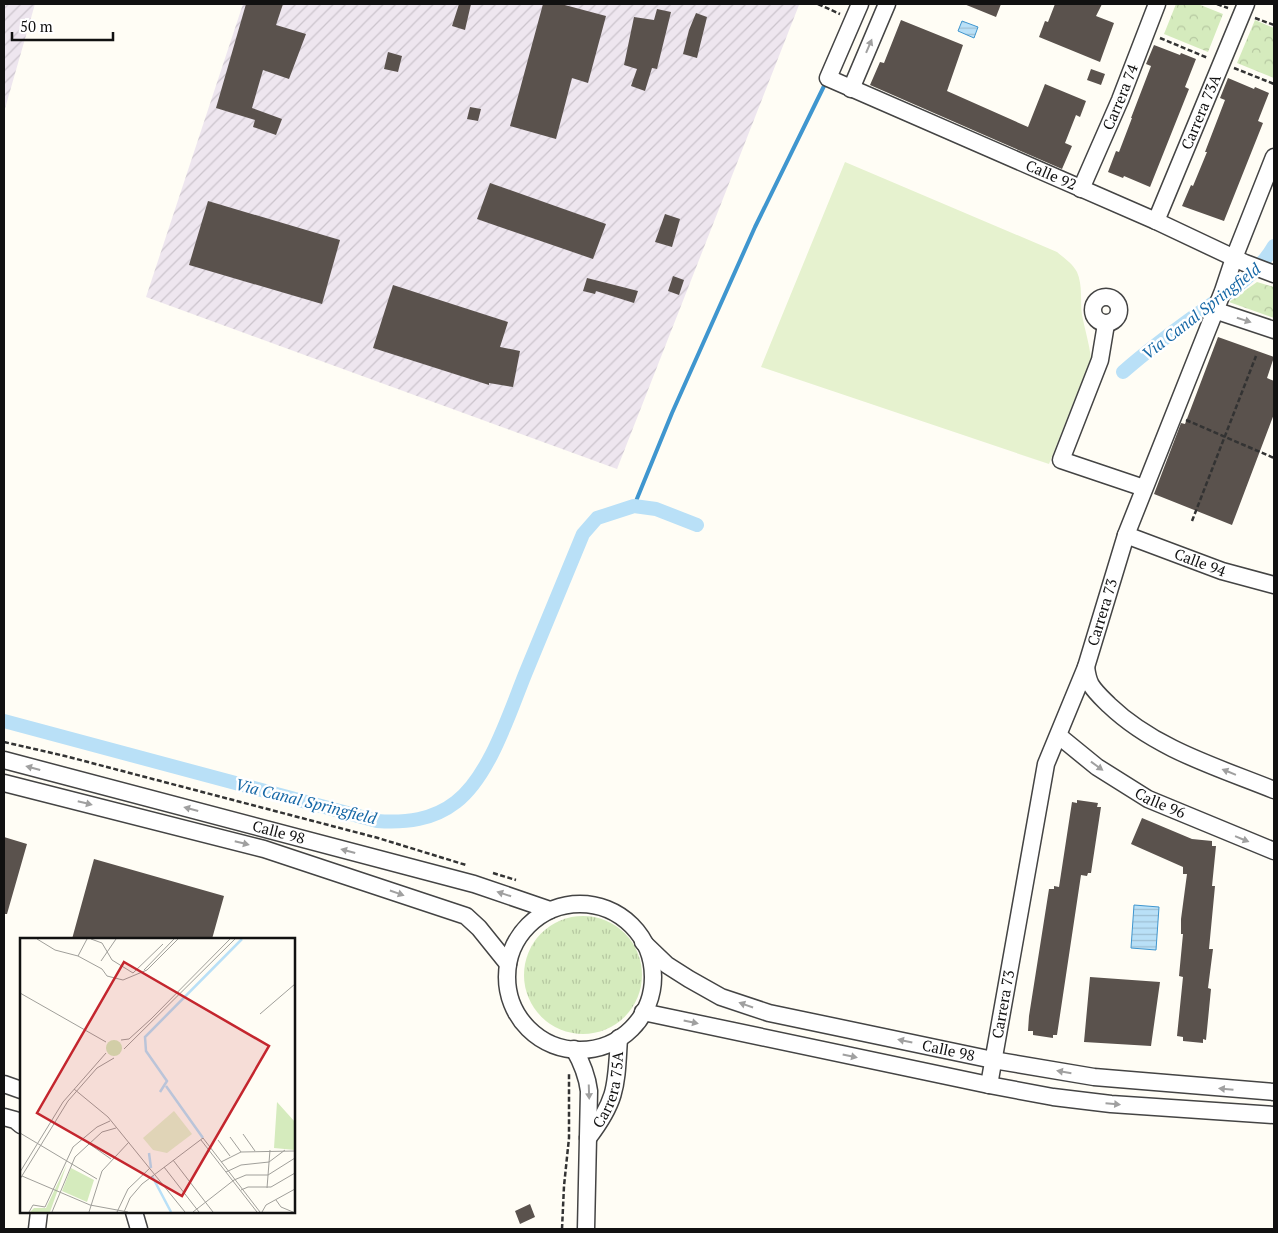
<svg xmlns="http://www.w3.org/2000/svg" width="1278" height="1233" font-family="'PT Serif',serif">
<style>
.industrial{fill:url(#industrial-furrows)}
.grass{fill:url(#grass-tufts)}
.park{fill:url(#park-crowns)}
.pitch{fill:#e6f2cf}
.water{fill:url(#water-rules);stroke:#3f96cf}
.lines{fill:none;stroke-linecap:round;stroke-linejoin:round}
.stream{stroke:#3f96cf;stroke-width:4}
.canal{stroke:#b9e0f7;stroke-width:14}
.building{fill:#5a524d}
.minor-casing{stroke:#444;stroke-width:19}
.path{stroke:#333;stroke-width:2.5;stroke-dasharray:5 2.5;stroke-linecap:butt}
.minor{stroke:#fff;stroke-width:16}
.oneway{fill:#a0a0a0}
.labels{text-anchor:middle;stroke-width:5;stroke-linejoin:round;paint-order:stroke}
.street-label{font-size:15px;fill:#111;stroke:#fff}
.water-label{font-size:16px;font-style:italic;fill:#1768a6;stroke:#fff}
.inset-river{fill:none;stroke:#b9e0f7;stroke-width:2.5}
.inset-road{fill:none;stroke:#a09f9a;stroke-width:1}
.view{fill:#c4262e;fill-opacity:0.15;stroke:#c4262e;stroke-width:2.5}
.inset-edge{fill:none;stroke:#111;stroke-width:2.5}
</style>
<defs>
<pattern id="industrial-furrows" width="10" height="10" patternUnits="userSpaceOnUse" patternTransform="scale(1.25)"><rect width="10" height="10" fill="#eee6ef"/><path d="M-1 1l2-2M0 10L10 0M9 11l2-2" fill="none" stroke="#cbc4cc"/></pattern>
<pattern id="grass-tufts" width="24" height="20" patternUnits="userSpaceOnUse" patternTransform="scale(1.25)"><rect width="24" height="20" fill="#d5ebbd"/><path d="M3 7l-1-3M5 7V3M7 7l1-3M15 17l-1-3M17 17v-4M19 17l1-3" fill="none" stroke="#b6c8a1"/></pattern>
<pattern id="park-crowns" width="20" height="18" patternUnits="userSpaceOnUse" patternTransform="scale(1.25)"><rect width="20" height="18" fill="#d5ebbd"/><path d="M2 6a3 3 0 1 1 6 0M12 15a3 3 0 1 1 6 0" fill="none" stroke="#b6c8a1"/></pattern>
<pattern id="water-rules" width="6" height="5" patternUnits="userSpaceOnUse" patternTransform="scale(1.25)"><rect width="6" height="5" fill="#b9e0f7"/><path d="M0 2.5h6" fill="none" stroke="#9ebfd3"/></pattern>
</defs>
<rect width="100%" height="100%" fill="#fffdf5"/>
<path class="industrial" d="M 4,4 L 35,4 L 4,112 Z
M 243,4 L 799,5 L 617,469 L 146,297 Z"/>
<path class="grass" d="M524 975a59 59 0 1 1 118 0a59 59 0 1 1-118 0Z"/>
<path class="park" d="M 1176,4 L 1198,4 L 1223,14 L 1208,52 L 1164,34 Z
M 1255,20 L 1274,28 L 1274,78 L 1237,63 Z
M 1257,282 L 1274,287 L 1274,318 L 1229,302 Z"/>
<path class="pitch" d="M 845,162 L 1057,252 C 1064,258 1073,264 1077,272 C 1083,286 1080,301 1082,315 C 1085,330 1089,343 1091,358 L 1049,464 L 761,367 Z"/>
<path class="water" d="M 962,21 L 978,27 L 974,38 L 958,31 Z
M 1134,905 L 1159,907 L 1156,950 L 1131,948 Z"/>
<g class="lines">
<path class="stream" d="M 634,506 L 672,413 L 755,227 L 826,82"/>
<path class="canal" d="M 1123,372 C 1147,351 1171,333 1196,315 C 1224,295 1257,276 1274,246
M 4,721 L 377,821 C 406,823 433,820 456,802 C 490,776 510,711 526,672 C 545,626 564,580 583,534 L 597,518 L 634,506 L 656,509 L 697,525"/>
</g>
<path class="building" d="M 246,4 L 283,4 L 276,25 L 306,34 L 289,79 L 263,70 L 252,108 L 282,119 L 276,135 L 253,127 L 255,120 L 216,108 Z
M 459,4 L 471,4 L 465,30 L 452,26 Z
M 543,4 L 561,4 L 606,16 L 588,83 L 572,78 L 556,139 L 510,126 Z
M 964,4 L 1001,4 L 996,17 Z
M 1055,4 L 1102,4 L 1096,16 L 1114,23 L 1100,62 L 1039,37 L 1045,21 L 1048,22 Z
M 657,9 L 671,12 L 657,69 L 652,68 L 645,91 L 631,86 L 637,69 L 624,65 L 634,17 L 654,20 Z
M 696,13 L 707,17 L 697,58 L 683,54 L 689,30 Z
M 901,20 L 963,45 L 947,91 L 1028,127 L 1045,84 L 1086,101 L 1080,117 L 1076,115 L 1065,143 L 1072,146 L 1062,169 L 870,85 L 880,62 L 884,63 Z
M 1154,45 L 1180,55 L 1181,53 L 1196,59 L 1185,87 L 1189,89 L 1150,187 L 1124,176 L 1123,178 L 1108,172 L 1116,151 L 1119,152 L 1132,118 L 1131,118 L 1151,66 L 1146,64 Z
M 388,52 L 402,56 L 398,72 L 384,69 Z
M 1091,69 L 1105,74 L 1101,85 L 1087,80 Z
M 1228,78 L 1254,89 L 1255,87 L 1269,93 L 1258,121 L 1263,123 L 1224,221 L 1182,206 L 1191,185 L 1193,186 L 1207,152 L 1205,152 L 1225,100 L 1220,98 Z
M 470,107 L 481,109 L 478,121 L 467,119 Z
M 490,183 L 606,224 L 593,259 L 477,219 Z
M 208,201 L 340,240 L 322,304 L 189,265 Z
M 665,214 L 680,219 L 672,247 L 655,242 Z
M 673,276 L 684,280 L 679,295 L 668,291 Z
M 587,278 L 638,291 L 634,303 L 596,291 L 595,294 L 583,291 Z
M 393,285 L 508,322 L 500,347 L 520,351 L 513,387 L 489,383 L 489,385 L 373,348 Z
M 1218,337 L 1274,357 L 1267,378 L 1274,381 L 1274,414 L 1232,525 L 1154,494 L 1181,423 L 1185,424 Z
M 1077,800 L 1098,803 L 1097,807 L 1101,807 L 1091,873 L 1088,873 L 1087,876 L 1081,875 L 1057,1035 L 1053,1035 L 1053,1038 L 1033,1035 L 1033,1031 L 1028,1031 L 1029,1016 L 1049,889 L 1054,889 L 1054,886 L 1059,887 L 1072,802 L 1077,803 Z
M 1142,818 L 1192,839 L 1212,841 L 1212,846 L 1216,846 L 1212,886 L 1215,886 L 1209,949 L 1213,949 L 1208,988 L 1211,989 L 1206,1040 L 1203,1039 L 1203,1043 L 1183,1041 L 1183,1037 L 1177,1036 L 1183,977 L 1179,976 L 1183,934 L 1181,934 L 1181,919 L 1187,874 L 1183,874 L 1183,867 L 1131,844 Z
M 4,837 L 27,844 L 7,914 L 4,914 Z
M 94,859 L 224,896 L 212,939 L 72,939 Z
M 1090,977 L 1160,982 L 1151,1046 L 1084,1042 Z
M 530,1204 L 535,1217 L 520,1224 L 515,1211 Z"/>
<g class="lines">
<defs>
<g id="minor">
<path id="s1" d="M 860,4 L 828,78 L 1156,221 L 1245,263 L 1274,274"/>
<path d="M 851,89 L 887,4"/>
<path id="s2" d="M 1081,189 L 1120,100 L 1157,4"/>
<path id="s3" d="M 1156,221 L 1246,4"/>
<circle cx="1106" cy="310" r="13"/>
<path d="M 1214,310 L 1274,330"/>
<path d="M 1106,324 L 1100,360 L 1061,460 L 1144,488"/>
<path id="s4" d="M 1126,535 L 1222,571 L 1274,585"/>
<path d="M 1086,667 C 1087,674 1088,680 1091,685 C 1096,693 1103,699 1109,705 C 1155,749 1217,767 1274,790"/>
<path id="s5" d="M 1059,736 L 1097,767 L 1148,799 L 1274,851"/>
<path id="s6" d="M 4,760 L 474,884 L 550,910"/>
<path d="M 4,783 L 264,849 L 466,916 L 479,928 L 508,964"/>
<circle cx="580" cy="977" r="73"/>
<path id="s7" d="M 643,942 L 667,965 L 689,979 L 721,997 L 769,1013 L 993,1060 L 1094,1077 L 1274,1092"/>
<path d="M 643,1012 L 989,1085 L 1053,1097 L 1111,1104 L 1274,1115"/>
<path d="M 574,1049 C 582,1063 587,1075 589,1091 L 586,1229"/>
<path d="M 4,1084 L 21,1090"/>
<path id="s8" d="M 989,1085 L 1046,764 L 1086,667 L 1126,535 L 1223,291 L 1234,258 L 1274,157"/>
<path d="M 4,1117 L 15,1120 L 21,1125"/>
<path id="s9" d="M 588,1138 C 618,1099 616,1084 619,1038"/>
<path d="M 134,1212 L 139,1229"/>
<path d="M 37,1229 L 39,1212"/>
</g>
</defs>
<use href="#minor" class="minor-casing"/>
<path class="path" d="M 818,4 L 840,14
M 1217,4 L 1228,8
M 1255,18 L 1274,25
M 1160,38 L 1208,58
M 1234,68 L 1274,84
M 1186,420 L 1274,458
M 1192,521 L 1256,356
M 4,742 L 65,756 L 378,838 L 466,865
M 493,873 L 516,880
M 562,1229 L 564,1186 L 569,1138 L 569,1074"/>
<use href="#minor" class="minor"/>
</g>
<defs><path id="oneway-solid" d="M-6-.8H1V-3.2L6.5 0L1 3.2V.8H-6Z" transform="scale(1.25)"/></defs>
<g class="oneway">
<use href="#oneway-solid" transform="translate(869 46) rotate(-67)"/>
<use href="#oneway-solid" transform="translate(1244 320) rotate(18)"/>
<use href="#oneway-solid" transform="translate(1097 766) rotate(36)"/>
<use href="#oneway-solid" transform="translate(33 768) rotate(-165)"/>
<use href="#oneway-solid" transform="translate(1229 772) rotate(-158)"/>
<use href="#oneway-solid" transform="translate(85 803) rotate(14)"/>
<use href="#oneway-solid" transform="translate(191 809) rotate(-165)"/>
<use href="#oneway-solid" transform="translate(1242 839) rotate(22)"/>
<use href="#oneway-solid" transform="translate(242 843) rotate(14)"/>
<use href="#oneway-solid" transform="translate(348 851) rotate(-165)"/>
<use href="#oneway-solid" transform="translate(397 893) rotate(19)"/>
<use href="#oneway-solid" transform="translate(504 894) rotate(-162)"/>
<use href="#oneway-solid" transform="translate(746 1005) rotate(-161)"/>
<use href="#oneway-solid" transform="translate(691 1022) rotate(12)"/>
<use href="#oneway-solid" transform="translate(905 1041) rotate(-168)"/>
<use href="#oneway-solid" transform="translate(850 1056) rotate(12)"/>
<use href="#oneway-solid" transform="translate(1064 1072) rotate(-170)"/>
<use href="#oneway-solid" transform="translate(1226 1089) rotate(-175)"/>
<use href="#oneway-solid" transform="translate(589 1092) rotate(88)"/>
<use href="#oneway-solid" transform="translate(1113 1104) rotate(5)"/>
</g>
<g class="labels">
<g class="street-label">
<text dy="5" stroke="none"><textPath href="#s2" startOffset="100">Carrera 74</textPath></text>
<text dy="5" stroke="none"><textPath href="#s3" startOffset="118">Carrera 73A</textPath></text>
<text dy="5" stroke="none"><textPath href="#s1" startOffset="324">Calle 92</textPath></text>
<text dy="5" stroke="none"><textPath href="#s4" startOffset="79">Calle 94</textPath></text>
<text dy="5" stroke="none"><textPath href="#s8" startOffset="488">Carrera 73</textPath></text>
<text dy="5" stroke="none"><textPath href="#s5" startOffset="122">Calle 96</textPath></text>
<text dy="5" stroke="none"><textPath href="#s6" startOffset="284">Calle 98</textPath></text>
<text dy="5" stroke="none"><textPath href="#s8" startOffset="82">Carrera 73</textPath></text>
<text dy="5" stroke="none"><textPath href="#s7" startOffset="330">Calle 98</textPath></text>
<text dy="5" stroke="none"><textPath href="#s9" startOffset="54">Carrera 75A</textPath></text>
</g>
<g class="water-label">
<text transform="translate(1201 311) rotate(-38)" y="6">Via Canal Springfield</text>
<text transform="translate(306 801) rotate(14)" y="6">Via Canal Springfield</text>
</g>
</g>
<g transform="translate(20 938)">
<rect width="275" height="275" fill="#fffdf5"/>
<path d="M86 110a8 8 0 1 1 16 0a8 8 0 1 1-16 0Z" fill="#d5ebbd"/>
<path d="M 257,164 L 275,184 L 275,212 L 254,210 ZM 47,226 L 30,274 L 10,274 L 14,270 L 26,270 ZM 51,230 L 74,242 L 67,264 L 42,253 Z" fill="#d5ebbd"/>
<path d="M 154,173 L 172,196 L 147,215 L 133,212 L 123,200 Z" fill="#e6f2cf"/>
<path class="inset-river" d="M 146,148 L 183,200M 140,154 L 147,143 L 126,113 L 125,99 L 222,1M 129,215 L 131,230M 132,238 L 151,274"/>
<path class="inset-road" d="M 17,1 L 35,12 L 58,18 L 82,31 L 87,38 L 103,42 L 127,32 L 158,1M 71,1 L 82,5 L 92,22 L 113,35 L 143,6M 58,18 L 67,1M 81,23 L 96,1M 124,32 L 154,1M 0,55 L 86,104M 240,76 L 275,46M 101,102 L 109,101 L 131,81 L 210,1M 104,111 L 215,1M 54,151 L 88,179 L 165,274M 0,195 L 77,241M 223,196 L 235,213M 210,199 L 221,214M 181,202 L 237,274M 198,202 L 210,218M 68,205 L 91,221M 153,222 L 193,274M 201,224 L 221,214 L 275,213M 144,229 L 179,274M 0,234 L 43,164 L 86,115M 206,234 L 221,227 L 249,224 L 265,212M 2,238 L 70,267 L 108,274M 0,241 L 48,163 L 77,130 L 94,120M 247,250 L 250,212M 221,252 L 228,249 L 251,249 L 275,235M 256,262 L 261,269 L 273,274M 9,274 L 13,267 L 25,269 L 53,209 L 77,189 L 90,183M 32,274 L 55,219 L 82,194 L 96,190M 69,274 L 82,233 L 109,204M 97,274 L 108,251 L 130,230M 104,274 L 110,260 L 122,246 L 183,200 L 240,274M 173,274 L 214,242 L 226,237 L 248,237 L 275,220M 242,274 L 246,267 L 275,251"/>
<path class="view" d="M 104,24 L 249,108 L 162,258 L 17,175 Z"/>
<rect width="275" height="275" class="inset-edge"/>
</g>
<rect width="1278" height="1233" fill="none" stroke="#111111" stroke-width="10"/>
<path d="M12 32v8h101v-8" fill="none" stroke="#111111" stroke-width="2.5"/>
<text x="20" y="32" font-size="15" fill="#111111" stroke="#ffffff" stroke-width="4" paint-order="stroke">50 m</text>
</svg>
